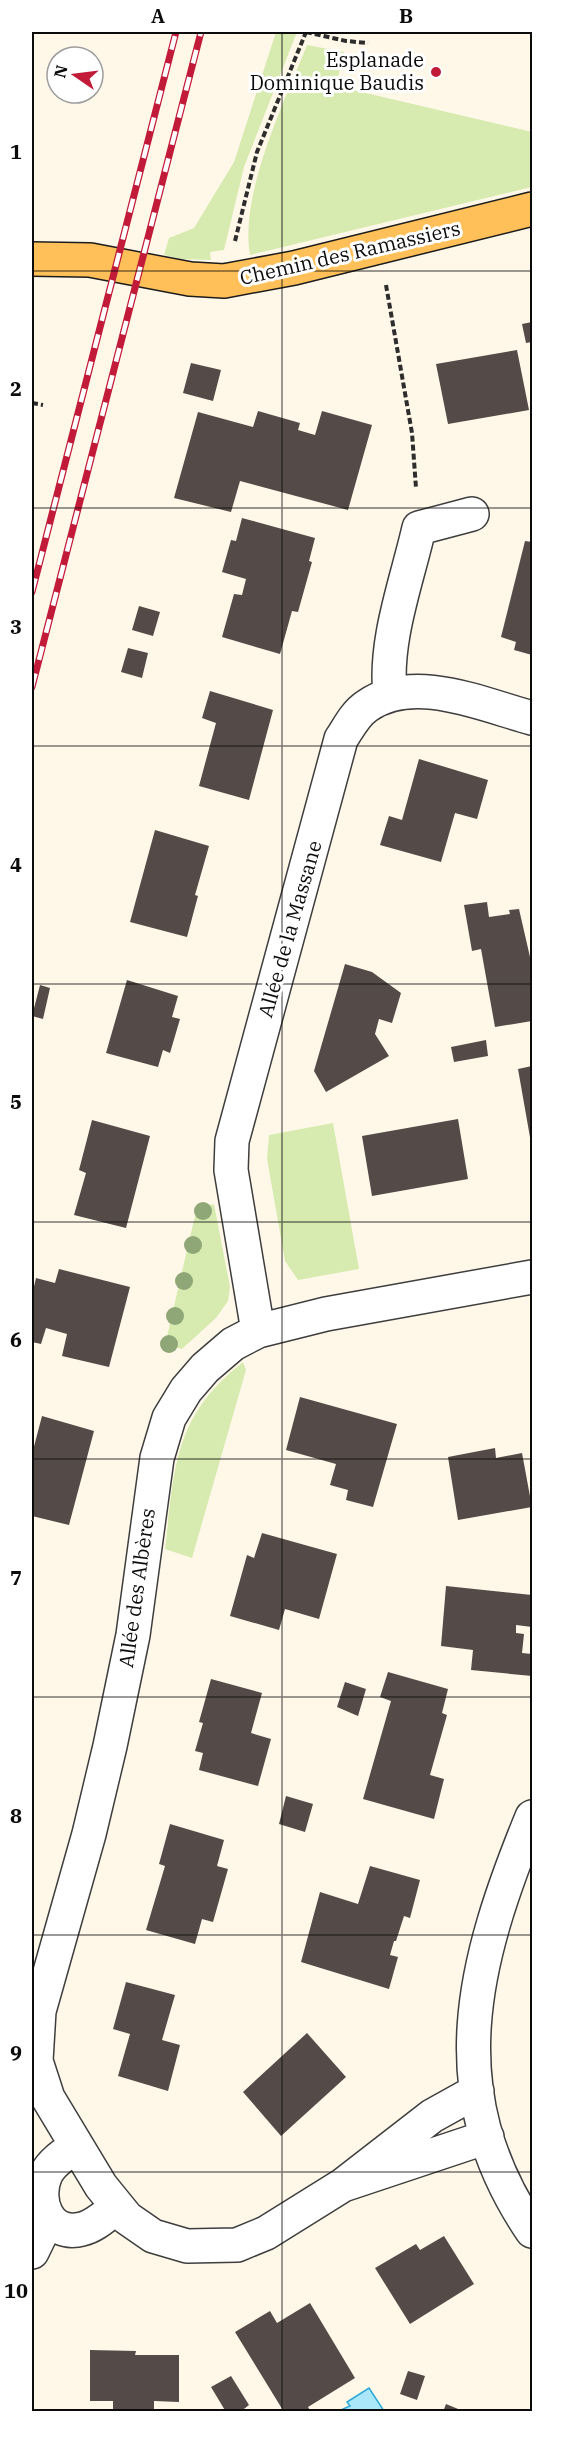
<svg xmlns="http://www.w3.org/2000/svg" width="564" height="2443" font-family="'IBM Plex Serif',serif">
<style>
.green{fill:#d7ebb0}
.water{fill:#aae7fa;stroke:#2ca9d5;stroke-width:1.5}
.building{fill:#544a47}
.lines{fill:none;stroke-linecap:round;stroke-linejoin:round}
.minor-casing{stroke:#3e3e3e;stroke-width:36}
.major-casing{stroke:#1c1c1c;stroke-width:36}
.path{stroke:#2d2d2d;stroke-width:4;stroke-dasharray:6 3;stroke-linecap:butt}
.minor{stroke:#fff;stroke-width:33}
.major{stroke:#ffc059;stroke-width:33}
.rail-casing{stroke:#c21b3a;stroke-width:7}
.rail{stroke:#fff;stroke-width:4.5;stroke-dasharray:14;stroke-linecap:butt}
.tree{fill:#8fa776}
.grid{fill:none;stroke:#0b0b0b;stroke-width:1.5;stroke-opacity:0.55}
.poi-dot{fill:#c21b3a;stroke:#fff;stroke-width:2}
.labels{text-anchor:middle;stroke-width:6;stroke-linejoin:round;paint-order:stroke}
.poi-label{font-size:20px;fill:#0b0b0b;stroke:#fff;text-anchor:end}
.street-label{font-size:20px;fill:#0b0b0b;stroke:#fff}
.neatline{fill:none;stroke:#0b0b0b;stroke-width:2}
.grid-label{font-size:20px;text-anchor:middle;font-weight:bold;fill:#0b0b0b}
</style>
<rect width="100%" height="100%" fill="#fff8e9"/>
<path class="green" d="M 276,32 L 297,32 L 244,167 L 224,250 L 210,252 L 211,260 L 180,259 L 164,255 L 169,238 L 194,228 L 234,162 Z
M 307,45 L 344,52 L 336,86 L 532,132 L 532,187 L 250,255 C 239,195 285,100 307,45 Z
M 333,1123 L 359,1269 L 298,1280 L 285,1261 L 267,1159 L 269,1135 Z
M 214,1204 L 230,1287 L 228,1301 L 216,1318 L 182,1349 L 165,1345 L 197,1207 Z
M 243,1362 L 246,1370 L 192,1558 L 165,1549 C 175,1467 173,1417 243,1362 Z"/>
<path class="water" d="M 369,2388 L 384,2411 L 345,2411 L 343,2409 L 350,2406 L 347,2402 Z"/>
<path class="building" d="M 532,322 L 532,342 L 526,343 L 522,324 Z
M 517,350 L 529,410 L 448,424 L 436,364 Z
M 191,363 L 221,370 L 213,401 L 183,393 Z
M 258,411 L 300,423 L 298,430 L 315,435 L 322,411 L 372,425 L 348,510 L 240,481 L 231,512 L 174,498 L 198,412 L 253,427 Z
M 242,518 L 315,538 L 309,561 L 312,562 L 298,612 L 292,611 L 280,654 L 222,637 L 234,594 L 242,595 L 246,579 L 222,572 L 231,540 L 236,541 Z
M 525,541 L 532,542 L 532,655 L 514,650 L 516,642 L 501,637 Z
M 139,606 L 160,612 L 153,636 L 132,630 Z
M 128,648 L 148,653 L 142,678 L 121,672 Z
M 210,691 L 273,710 L 249,800 L 199,786 L 216,723 L 202,718 Z
M 419,759 L 488,780 L 477,819 L 455,813 L 441,862 L 380,845 L 389,816 L 402,820 Z
M 155,830 L 209,846 L 195,895 L 198,896 L 187,937 L 130,922 Z
M 487,902 L 489,917 L 510,914 L 509,910 L 519,909 L 530,957 L 532,957 L 532,1021 L 495,1027 L 481,949 L 472,951 L 464,905 Z
M 345,964 L 372,972 L 401,993 L 392,1023 L 379,1019 L 375,1034 L 389,1056 L 326,1092 L 314,1071 Z
M 127,980 L 178,996 L 172,1017 L 180,1019 L 170,1053 L 163,1050 L 158,1067 L 106,1053 Z
M 40,985 L 50,988 L 43,1019 L 32,1016 Z
M 486,1040 L 488,1056 L 454,1062 L 451,1047 Z
M 532,1066 L 532,1143 L 531,1143 L 518,1069 Z
M 458,1119 L 468,1179 L 372,1196 L 362,1136 Z
M 92,1120 L 150,1136 L 126,1228 L 74,1215 L 86,1173 L 79,1170 Z
M 59,1269 L 130,1287 L 109,1367 L 62,1356 L 67,1334 L 46,1328 L 41,1344 L 32,1342 L 32,1295 L 36,1278 L 55,1283 Z
M 300,1397 L 397,1424 L 373,1507 L 346,1500 L 348,1490 L 330,1485 L 336,1464 L 286,1450 Z
M 42,1416 L 94,1431 L 69,1525 L 32,1516 L 32,1454 Z
M 495,1448 L 496,1458 L 522,1453 L 532,1507 L 458,1520 L 448,1457 Z
M 262,1533 L 337,1554 L 319,1619 L 285,1609 L 279,1630 L 230,1616 L 247,1555 L 254,1558 Z
M 446,1586 L 532,1595 L 532,1627 L 516,1625 L 516,1633 L 524,1634 L 522,1653 L 532,1654 L 532,1676 L 471,1670 L 473,1650 L 441,1646 Z
M 388,1672 L 448,1689 L 442,1713 L 447,1715 L 430,1775 L 444,1779 L 434,1819 L 363,1799 L 391,1701 L 380,1697 Z
M 211,1679 L 262,1693 L 251,1733 L 271,1739 L 258,1786 L 199,1770 L 203,1753 L 195,1751 L 203,1723 L 199,1722 Z
M 345,1682 L 366,1689 L 358,1716 L 337,1707 Z
M 286,1796 L 313,1804 L 305,1832 L 279,1824 Z
M 170,1824 L 224,1840 L 217,1866 L 228,1869 L 213,1922 L 202,1919 L 195,1944 L 146,1930 L 165,1866 L 159,1864 Z
M 370,1866 L 420,1880 L 410,1918 L 404,1916 L 396,1941 L 394,1941 L 390,1955 L 398,1957 L 389,1989 L 301,1962 L 320,1892 L 358,1904 Z
M 126,1982 L 175,1995 L 162,2040 L 180,2045 L 168,2091 L 118,2076 L 130,2034 L 113,2029 Z
M 307,2033 L 346,2077 L 281,2136 L 243,2092 Z
M 444,2236 L 474,2284 L 410,2324 L 375,2268 L 416,2244 L 420,2250 Z
M 310,2303 L 355,2378 L 308,2407 L 311,2412 L 284,2412 L 235,2332 L 270,2311 L 277,2323 Z
M 90,2350 L 136,2351 L 135,2355 L 179,2355 L 179,2402 L 154,2401 L 154,2412 L 113,2412 L 113,2401 L 90,2401 Z
M 408,2371 L 425,2376 L 417,2400 L 400,2394 Z
M 231,2376 L 249,2405 L 240,2412 L 226,2412 L 211,2387 Z
M 446,2404 L 463,2411 L 463,2412 L 443,2412 Z"/>
<g class="lines">
<defs>
<path id="minor" d="M 390,695 C 384,640 407,581 419,528 L 472,514
M 258,1331 L 231,1170 L 232,1141 L 341,739 C 349,727 355,714 367,706 C 414,673 483,705 532,718
M 532,1817 C 473,1961 437,2091 532,2231
M 477,2091 L 432,2116 L 343,2185 L 487,2137
M 76,2146 C 65,2154 52,2162 46,2174 C 34,2200 48,2238 82,2229 C 95,2226 106,2215 117,2207
M 343,2185 L 266,2233 L 237,2245 L 187,2246 L 153,2236 L 127,2218 L 101,2186 L 48,2098 L 36,2061 L 39,2011 L 89,1834 L 110,1746 L 133,1635 L 157,1458 L 169,1418 L 186,1390 L 205,1368 L 233,1344 L 258,1331 L 326,1314 L 532,1277
M 32,2252 L 48,2219"/>
<path id="major" d="M 32,259 L 90,260 L 190,279 L 224,281 L 294,268 L 532,209"/>
</defs>
<use href="#minor" class="minor-casing"/>
<use href="#major" class="major-casing"/>
<path class="path" d="M 306,32 L 346,41 L 368,43
M 235,241 L 257,152 L 306,32
M 386,285 L 412,433 L 416,488
M 32,403 L 43,405"/>
<use href="#minor" class="minor"/>
<use href="#major" class="major"/>
<defs>
<path id="rail" d="M 32,592 L 176,32
M 32,687 L 201,32"/>
</defs>
<use href="#rail" class="rail-casing"/>
<use href="#rail" class="rail"/>
</g>
<g class="tree">
<circle cx="203" cy="1211" r="9"/>
<circle cx="193" cy="1245" r="9"/>
<circle cx="184" cy="1281" r="9"/>
<circle cx="175" cy="1316" r="9"/>
<circle cx="169" cy="1344" r="9"/>
</g>
<path class="grid" d="M 282,32 L 282,2412M 32,271 L 532,271M 32,508 L 532,508M 32,746 L 532,746M 32,984 L 532,984M 32,1222 L 532,1222M 32,1459 L 532,1459M 32,1697 L 532,1697M 32,1935 L 532,1935M 32,2172 L 532,2172"/>
<circle class="poi-dot" cx="436" cy="72" r="6"/>
<g class="labels">
<g class="poi-label">
<text x="424" y="67">Esplanade<tspan x="424" dy="23">Dominique Baudis</tspan></text>
</g>
<g class="street-label">
<text transform="translate(350 253) rotate(-13)" y="7">Chemin des Ramassiers</text>
<text transform="translate(290 929) rotate(-74)" y="7">Allée de la Massane</text>
<text transform="translate(137 1588) rotate(-82)" y="7">Allée des Albères</text>
</g>
</g>
<rect width="564" height="2443" fill="none" stroke="#ffffff" stroke-width="66"/>
<g transform="translate(75 75) rotate(284)"><circle r="28" fill="#ffffff" stroke="#9d9d9d" stroke-width="1.5"/>
<path d="M0-4.5L10 22L0 15L-10 22Z" fill="#c21b3a"/>
<text y="-9" font-size="16" font-weight="bold" text-anchor="middle" fill="#0b0b0b">N</text>
</g>
<rect x="33" y="33" width="498" height="2377" class="neatline"/>
<g class="grid-label">
<text x="158" y="23">A</text>
<text x="406" y="23">B</text>
<text x="16" y="159">1</text>
<text x="16" y="396">2</text>
<text x="16" y="634">3</text>
<text x="16" y="872">4</text>
<text x="16" y="1109">5</text>
<text x="16" y="1347">6</text>
<text x="16" y="1585">7</text>
<text x="16" y="1823">8</text>
<text x="16" y="2060">9</text>
<text x="16" y="2298">10</text>
</g>
</svg>
